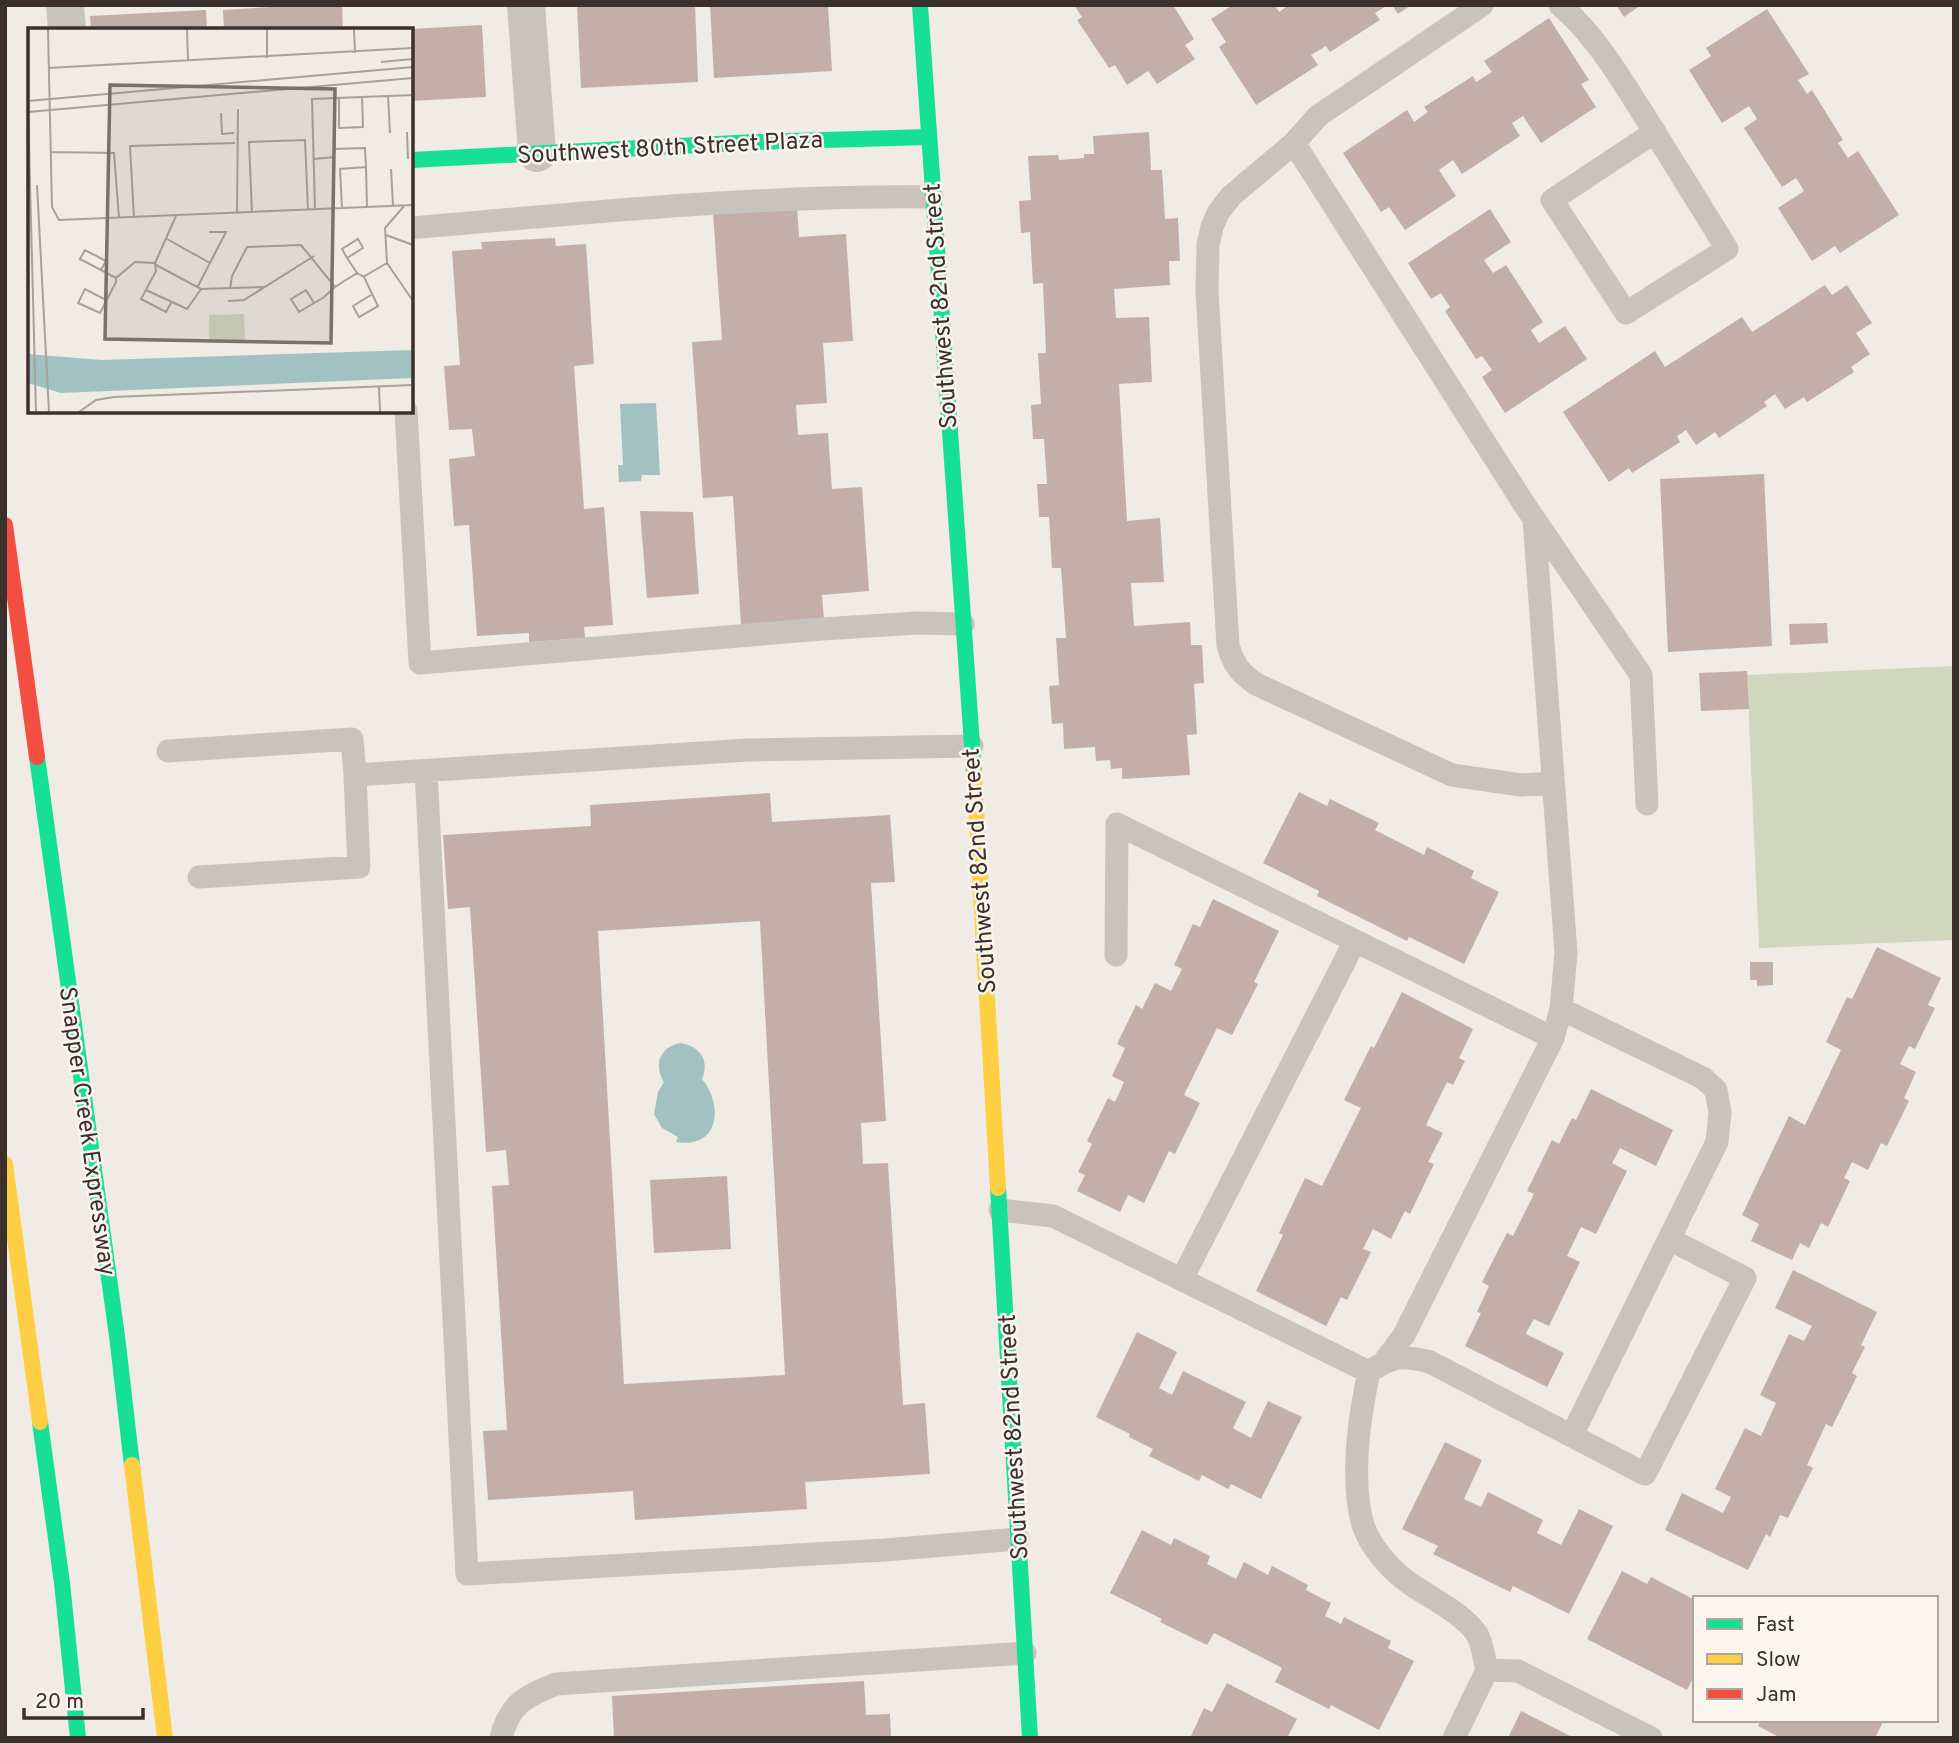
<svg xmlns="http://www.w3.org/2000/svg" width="1959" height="1743" font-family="Overpass,sans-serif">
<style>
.green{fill:#d1d6bf}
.water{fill:#a1c2c1}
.building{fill:#c3afa7;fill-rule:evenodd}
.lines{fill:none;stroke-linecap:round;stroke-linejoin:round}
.lane{stroke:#c9c3be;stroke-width:23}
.street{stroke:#c9c3be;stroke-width:38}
.fast{stroke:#16e098;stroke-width:16}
.slow{stroke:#ffcf43;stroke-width:16}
.jam{stroke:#f24e42;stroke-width:16}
.labels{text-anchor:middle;stroke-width:5;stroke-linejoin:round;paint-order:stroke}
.street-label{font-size:24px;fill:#3b302b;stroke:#fbf5ee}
.inset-road{fill:none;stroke:#a8a09b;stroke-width:2}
.view{fill:#7a716c;fill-opacity:0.15;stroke:#7a716c;stroke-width:3.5}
.inset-edge{fill:none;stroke:#3b302b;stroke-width:3.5}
</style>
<rect width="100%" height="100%" fill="#f0ebe5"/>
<path class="green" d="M 1954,666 L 1954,940 L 1759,948 L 1747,675 Z"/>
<path class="water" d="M 656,403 L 660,475 L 642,475 L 641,481 L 619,482 L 618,465 L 623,465 L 620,404 Z
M 680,1043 C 700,1046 710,1060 702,1079 C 724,1106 719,1149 676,1142 L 678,1137 L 662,1128 L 654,1114 L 658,1092 L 664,1082 C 653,1065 660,1047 680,1043 Z"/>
<path class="building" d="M 303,5 L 342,5 L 343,30 L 224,30 L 223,10 Z
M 577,5 L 695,5 L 698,82 L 581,88 Z
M 710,5 L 828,5 L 832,71 L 714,78 Z
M 1074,5 L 1173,5 L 1194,39 L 1185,45 L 1195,59 L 1157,84 L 1148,71 L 1127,85 L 1115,65 L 1109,68 L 1077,20 L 1082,17 Z
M 1233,5 L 1275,5 L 1279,12 L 1289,5 L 1388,5 L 1375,13 L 1380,20 L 1330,52 L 1326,46 L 1311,55 L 1318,65 L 1256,105 L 1219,47 L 1226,42 L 1211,19 Z
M 1392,5 L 1411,5 L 1398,14 Z
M 1616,5 L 1641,5 L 1624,17 Z
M 1767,9 L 1809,74 L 1798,80 L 1807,94 L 1812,90 L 1843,140 L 1838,143 L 1848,158 L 1858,151 L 1899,215 L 1840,253 L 1835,246 L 1812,261 L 1778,208 L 1804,191 L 1800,184 L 1796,178 L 1782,187 L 1744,128 L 1757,119 L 1749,106 L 1722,123 L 1689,70 L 1711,56 L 1706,48 Z
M 206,10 L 207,30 L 91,30 L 90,16 Z
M 1549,18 L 1589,80 L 1581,84 L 1596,107 L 1541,143 L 1523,116 L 1512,123 L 1520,136 L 1462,174 L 1453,160 L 1439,170 L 1456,196 L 1405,230 L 1389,207 L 1381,212 L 1343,153 L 1407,110 L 1414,122 L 1428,112 L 1424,107 L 1473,76 L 1476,82 L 1492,72 L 1484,61 Z
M 482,25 L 486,97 L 411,101 L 411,29 Z
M 1149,132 L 1151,170 L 1162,170 L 1165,219 L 1178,218 L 1180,261 L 1169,261 L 1170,285 L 1114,289 L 1116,318 L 1149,317 L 1152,382 L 1119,384 L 1127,521 L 1160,518 L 1164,582 L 1131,583 L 1134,626 L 1190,622 L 1191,645 L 1202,645 L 1204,683 L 1194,684 L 1197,734 L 1187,735 L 1190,775 L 1122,779 L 1122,768 L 1111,769 L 1110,760 L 1096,761 L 1095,747 L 1064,749 L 1063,723 L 1052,724 L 1049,686 L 1059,685 L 1056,638 L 1066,638 L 1061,568 L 1052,568 L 1049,517 L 1039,517 L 1037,484 L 1047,484 L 1044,439 L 1033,439 L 1031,405 L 1041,404 L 1038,353 L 1046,353 L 1043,283 L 1033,284 L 1030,232 L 1021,233 L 1019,201 L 1031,200 L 1028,156 L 1058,155 L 1059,160 L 1084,158 L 1084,154 L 1094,154 L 1093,136 Z
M 797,208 L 799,237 L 846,234 L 853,341 L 823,343 L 827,403 L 796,405 L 798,435 L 828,433 L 832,489 L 862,487 L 869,591 L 822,595 L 824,620 L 741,625 L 733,496 L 703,498 L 692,342 L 722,340 L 713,213 Z
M 1490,209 L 1511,242 L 1484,260 L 1493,273 L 1506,265 L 1543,322 L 1531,330 L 1539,343 L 1565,326 L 1587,359 L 1505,413 L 1482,377 L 1492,370 L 1482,356 L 1476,359 L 1445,311 L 1450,307 L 1441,293 L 1431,299 L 1408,263 Z
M 555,238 L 556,246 L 586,244 L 594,364 L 574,366 L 584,509 L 604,507 L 613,625 L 584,627 L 585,638 L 529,642 L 529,633 L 477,636 L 469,525 L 454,526 L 449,459 L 475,456 L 472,429 L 449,430 L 444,366 L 460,365 L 452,251 L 482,249 L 481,242 Z
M 1825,285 L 1832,295 L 1847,285 L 1872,323 L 1856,333 L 1870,354 L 1851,367 L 1854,372 L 1807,402 L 1804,397 L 1785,409 L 1775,394 L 1764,402 L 1767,406 L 1719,438 L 1715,432 L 1696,445 L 1686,430 L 1677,436 L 1680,442 L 1632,473 L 1629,468 L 1609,482 L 1563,412 L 1655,351 L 1665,367 L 1742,317 L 1752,332 Z
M 1764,474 L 1772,646 L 1668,652 L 1660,479 Z
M 640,511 L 693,512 L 699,594 L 647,598 Z
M 1827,623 L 1828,643 L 1790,645 L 1789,624 Z
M 1747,671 L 1749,709 L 1701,711 L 1699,673 Z
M 1299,792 L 1327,806 L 1330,799 L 1379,823 L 1375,830 L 1424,855 L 1427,847 L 1474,871 L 1471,878 L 1499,892 L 1464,964 L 1409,937 L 1407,941 L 1317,896 L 1319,891 L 1263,863 Z
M 770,793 L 772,822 L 890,815 L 895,882 L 871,883 L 886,1121 L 861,1123 L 863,1164 L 888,1163 L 903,1405 L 925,1403 L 930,1474 L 805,1482 L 807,1509 L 635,1520 L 633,1491 L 488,1500 L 483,1431 L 507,1430 L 492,1186 L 509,1185 L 506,1150 L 486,1152 L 470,907 L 448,909 L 443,835 L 591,826 L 590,805 ZM 760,921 L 785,1375 L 624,1384 L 598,931 Z
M 1213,899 L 1279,931 L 1254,982 L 1258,984 L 1232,1035 L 1217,1028 L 1184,1095 L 1200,1103 L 1175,1154 L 1169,1151 L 1144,1203 L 1128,1195 L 1120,1212 L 1077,1191 L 1085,1175 L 1078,1172 L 1092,1144 L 1087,1141 L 1108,1098 L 1115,1102 L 1124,1082 L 1112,1076 L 1125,1048 L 1117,1044 L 1136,1005 L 1142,1009 L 1155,983 L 1171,991 L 1182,969 L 1174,965 L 1193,924 L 1200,927 Z
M 1877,947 L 1941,978 L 1928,1005 L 1935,1008 L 1915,1049 L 1909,1046 L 1900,1064 L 1916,1072 L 1904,1098 L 1909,1101 L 1887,1146 L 1881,1143 L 1868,1170 L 1852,1162 L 1844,1178 L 1850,1181 L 1828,1227 L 1821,1223 L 1809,1248 L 1800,1243 L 1792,1260 L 1751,1241 L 1759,1224 L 1742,1215 L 1789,1116 L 1805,1125 L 1841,1050 L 1826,1042 L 1847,997 L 1852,999 Z
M 1750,962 L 1773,962 L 1773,985 L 1757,986 L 1757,980 L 1750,980 Z
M 1402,992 L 1473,1029 L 1459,1058 L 1465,1061 L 1453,1085 L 1447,1082 L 1426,1125 L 1443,1133 L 1428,1162 L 1434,1164 L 1410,1214 L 1405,1211 L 1391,1239 L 1373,1229 L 1363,1249 L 1371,1252 L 1347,1300 L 1341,1297 L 1326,1326 L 1256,1291 L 1283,1235 L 1279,1233 L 1305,1178 L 1322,1186 L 1361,1108 L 1344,1100 L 1371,1046 L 1374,1048 Z
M 1591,1089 L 1673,1130 L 1656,1166 L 1620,1148 L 1612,1163 L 1627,1171 L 1596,1234 L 1581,1227 L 1567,1256 L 1580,1262 L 1549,1326 L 1534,1319 L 1527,1331 L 1526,1334 L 1564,1353 L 1547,1387 L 1465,1346 L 1481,1313 L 1477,1312 L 1489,1286 L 1482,1282 L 1507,1233 L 1513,1236 L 1534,1194 L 1527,1191 L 1552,1140 L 1559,1144 L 1572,1118 L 1576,1120 Z
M 727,1176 L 731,1249 L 654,1253 L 650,1180 Z
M 1793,1270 L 1877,1312 L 1861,1345 L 1865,1347 L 1852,1373 L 1857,1376 L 1832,1427 L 1826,1424 L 1807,1465 L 1813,1468 L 1788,1518 L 1780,1515 L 1770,1537 L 1766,1534 L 1748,1570 L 1665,1530 L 1682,1493 L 1723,1513 L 1731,1497 L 1715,1489 L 1745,1428 L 1761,1436 L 1776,1403 L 1760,1395 L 1789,1334 L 1804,1341 L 1812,1326 L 1775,1308 Z
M 1137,1332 L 1177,1352 L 1159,1388 L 1172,1395 L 1183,1371 L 1246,1402 L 1233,1428 L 1236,1430 L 1251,1438 L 1268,1401 L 1302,1417 L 1261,1499 L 1231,1484 L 1228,1489 L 1202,1475 L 1199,1481 L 1149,1456 L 1153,1449 L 1129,1437 L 1130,1434 L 1096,1417 Z
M 1445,1442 L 1482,1460 L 1464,1499 L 1466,1500 L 1481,1507 L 1488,1492 L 1543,1520 L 1537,1533 L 1561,1545 L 1579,1509 L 1613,1526 L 1569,1614 L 1513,1586 L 1510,1592 L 1433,1554 L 1438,1546 L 1402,1529 Z
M 1142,1530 L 1171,1545 L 1174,1538 L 1210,1556 L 1207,1564 L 1236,1579 L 1244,1562 L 1268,1575 L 1272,1566 L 1308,1585 L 1306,1590 L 1331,1603 L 1325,1616 L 1341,1624 L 1344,1617 L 1391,1641 L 1388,1648 L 1414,1661 L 1379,1730 L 1331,1705 L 1329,1709 L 1275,1682 L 1282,1668 L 1257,1655 L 1214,1633 L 1207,1645 L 1160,1622 L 1162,1619 L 1110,1593 Z
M 1622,1571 L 1647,1584 L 1651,1577 L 1695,1600 L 1695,1674 L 1687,1690 L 1587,1639 Z
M 864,1681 L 866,1715 L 890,1714 L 891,1738 L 614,1738 L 612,1696 Z
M 1227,1683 L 1297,1719 L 1287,1738 L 1190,1738 L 1204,1708 L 1212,1712 Z
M 1521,1711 L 1574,1738 L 1508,1738 Z
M 1761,1720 L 1884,1720 L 1875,1738 L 1781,1738 L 1758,1726 Z"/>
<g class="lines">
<path class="lane" d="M 1482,5 L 1318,116 L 1294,143 L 1231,196 L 1218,213 L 1212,227 L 1208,245 L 1207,291 L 1228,645 C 1233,664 1240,673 1256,684 L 1452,775 L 1521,785 L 1553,783
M 1560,5 C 1594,34 1618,74 1642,112 C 1670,157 1699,203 1727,249 L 1626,313 L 1552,200 L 1655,132
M 1294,143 L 1524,504 L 1641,675 L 1647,804
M 411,228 C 585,213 758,195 932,197
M 406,411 L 420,663 L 822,629 L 917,623 L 963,624
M 168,751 L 352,739 L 355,775 L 748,750 L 972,746
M 426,771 L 467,1574 L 885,1550 L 1018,1539
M 199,877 L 359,867 L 355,775
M 1116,955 L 1117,824 L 1553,1038
M 1561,1009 L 1703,1078 L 1716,1090 L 1720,1112 L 1717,1142 L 1572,1435
M 1000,1210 L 1053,1216 L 1369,1372
M 1182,1279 L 1355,941
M 1384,1362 L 1404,1335 L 1553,1038 L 1561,1009 L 1566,953 L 1534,520
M 1487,1670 L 1518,1671 L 1651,1738
M 501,1738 C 509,1704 526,1696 556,1684 L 1025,1653
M 1454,1738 L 1487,1670 C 1484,1660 1483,1644 1477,1634 C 1464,1614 1429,1597 1409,1583 C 1391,1570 1370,1547 1363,1525 C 1350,1478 1359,1418 1369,1372 C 1393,1355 1402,1355 1430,1362 L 1645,1474 L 1745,1278 L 1669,1239"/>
<path class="street" d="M 65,5 L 67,30
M 526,5 L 537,153"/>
<path class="fast" d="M 920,5 L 974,773
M 411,160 L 755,142 L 929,137
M 37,757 L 117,1336 L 132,1465
M 998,1188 L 1030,1738
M 40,1422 L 62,1583 L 78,1738"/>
<path class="slow" d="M 974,773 L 998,1188
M 5,1164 L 40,1422
M 132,1465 L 165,1738"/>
<path class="jam" d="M 5,525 L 37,757"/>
</g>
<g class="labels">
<g class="street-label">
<text transform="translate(670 147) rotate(-3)" y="8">Southwest 80th Street Plaza</text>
<text transform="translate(940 306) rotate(-94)" y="8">Southwest 82nd Street</text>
<text transform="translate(979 871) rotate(-94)" y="8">Southwest 82nd Street</text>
<text transform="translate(88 1131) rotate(82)" y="8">Snapper Creek Expressway</text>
<text transform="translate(1013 1437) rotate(-93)" y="8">Southwest 82nd Street</text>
</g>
</g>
<g transform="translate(28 28)">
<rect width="385" height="385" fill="#f0ebe5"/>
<path d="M 216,286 L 217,314 L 181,315 L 181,287 Z" fill="#d1d6bf"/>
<path d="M 385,322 L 385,350 L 33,365 L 0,355 L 0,326 L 74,332 Z" fill="#a1c2c1"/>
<path class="inset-road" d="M 20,1 L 24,179 L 31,192 L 385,177M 159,1 L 160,33M 239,1 L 239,30M 326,1 L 327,25M 353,34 L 385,31M 20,40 L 385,20M 360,68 L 362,105M 311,70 L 311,100 L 335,99 L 334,69M 0,73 L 385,39M 0,79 L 8,384M 0,84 L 385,50M 193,85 L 194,106 L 206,105M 379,104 L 380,131M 22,124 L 86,125 L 91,190M 286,131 L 306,129 L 306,121 L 337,120 L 338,139M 363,141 L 365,177M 9,157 L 21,384M 377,177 L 357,200 L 359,235 L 385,273M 314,180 L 312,141 L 338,139 L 339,179M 287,181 L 284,71 L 385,67M 209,185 L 210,81M 224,185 L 221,114 L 277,112 L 280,182M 106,190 L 102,118 L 207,115M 358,207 L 385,217M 139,211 L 182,235M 127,235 L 148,188M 128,237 L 173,261 L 236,259M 73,242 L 78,233 L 57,222 L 52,231 L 88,250 L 107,234 L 127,235 L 128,243 L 113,271 L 138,284 L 143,275M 329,245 L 336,249 L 350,278 L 331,289 L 325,278 L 343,267M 335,249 L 359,235M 307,259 L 329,245 L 319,230 L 314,221 L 330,211 L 335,220 L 319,230M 169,260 L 198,204 L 181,204M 202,261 L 204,248 L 219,219 L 273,217 L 307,259 L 295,270 L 286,275 L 271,284 L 263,271 L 278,262 L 286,275M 118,262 L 159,281 L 173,261M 78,272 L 57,261 L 50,275 L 72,285 L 88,254 L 88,250M 200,273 L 216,272 L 286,228M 351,359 L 352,384M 51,384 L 68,372 L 86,369 L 385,357"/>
<path class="view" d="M 82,57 L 307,61 L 303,315 L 77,311 Z"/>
<rect width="385" height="385" class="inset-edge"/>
</g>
<rect width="1959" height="1743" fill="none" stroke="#3b302b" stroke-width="14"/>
<rect x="1693" y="1596" width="245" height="126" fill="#fbf5ee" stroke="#aea6a0" stroke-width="2"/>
<rect x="1707" y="1619" width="35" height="10" fill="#16e098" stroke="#aea6a0" stroke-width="2"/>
<text x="1756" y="1631" font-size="21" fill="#3b302b">Fast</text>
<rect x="1707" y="1654" width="35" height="10" fill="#ffcf43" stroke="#aea6a0" stroke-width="2"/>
<text x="1756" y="1666" font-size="21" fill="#3b302b">Slow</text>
<rect x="1707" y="1689" width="35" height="10" fill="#f24e42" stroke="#aea6a0" stroke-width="2"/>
<text x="1756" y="1701" font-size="21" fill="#3b302b">Jam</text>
<path d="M24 1708v10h119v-10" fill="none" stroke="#3b302b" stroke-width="3.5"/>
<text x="35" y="1708" font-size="21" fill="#3b302b" stroke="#fbf5ee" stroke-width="5" paint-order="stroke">20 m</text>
</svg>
